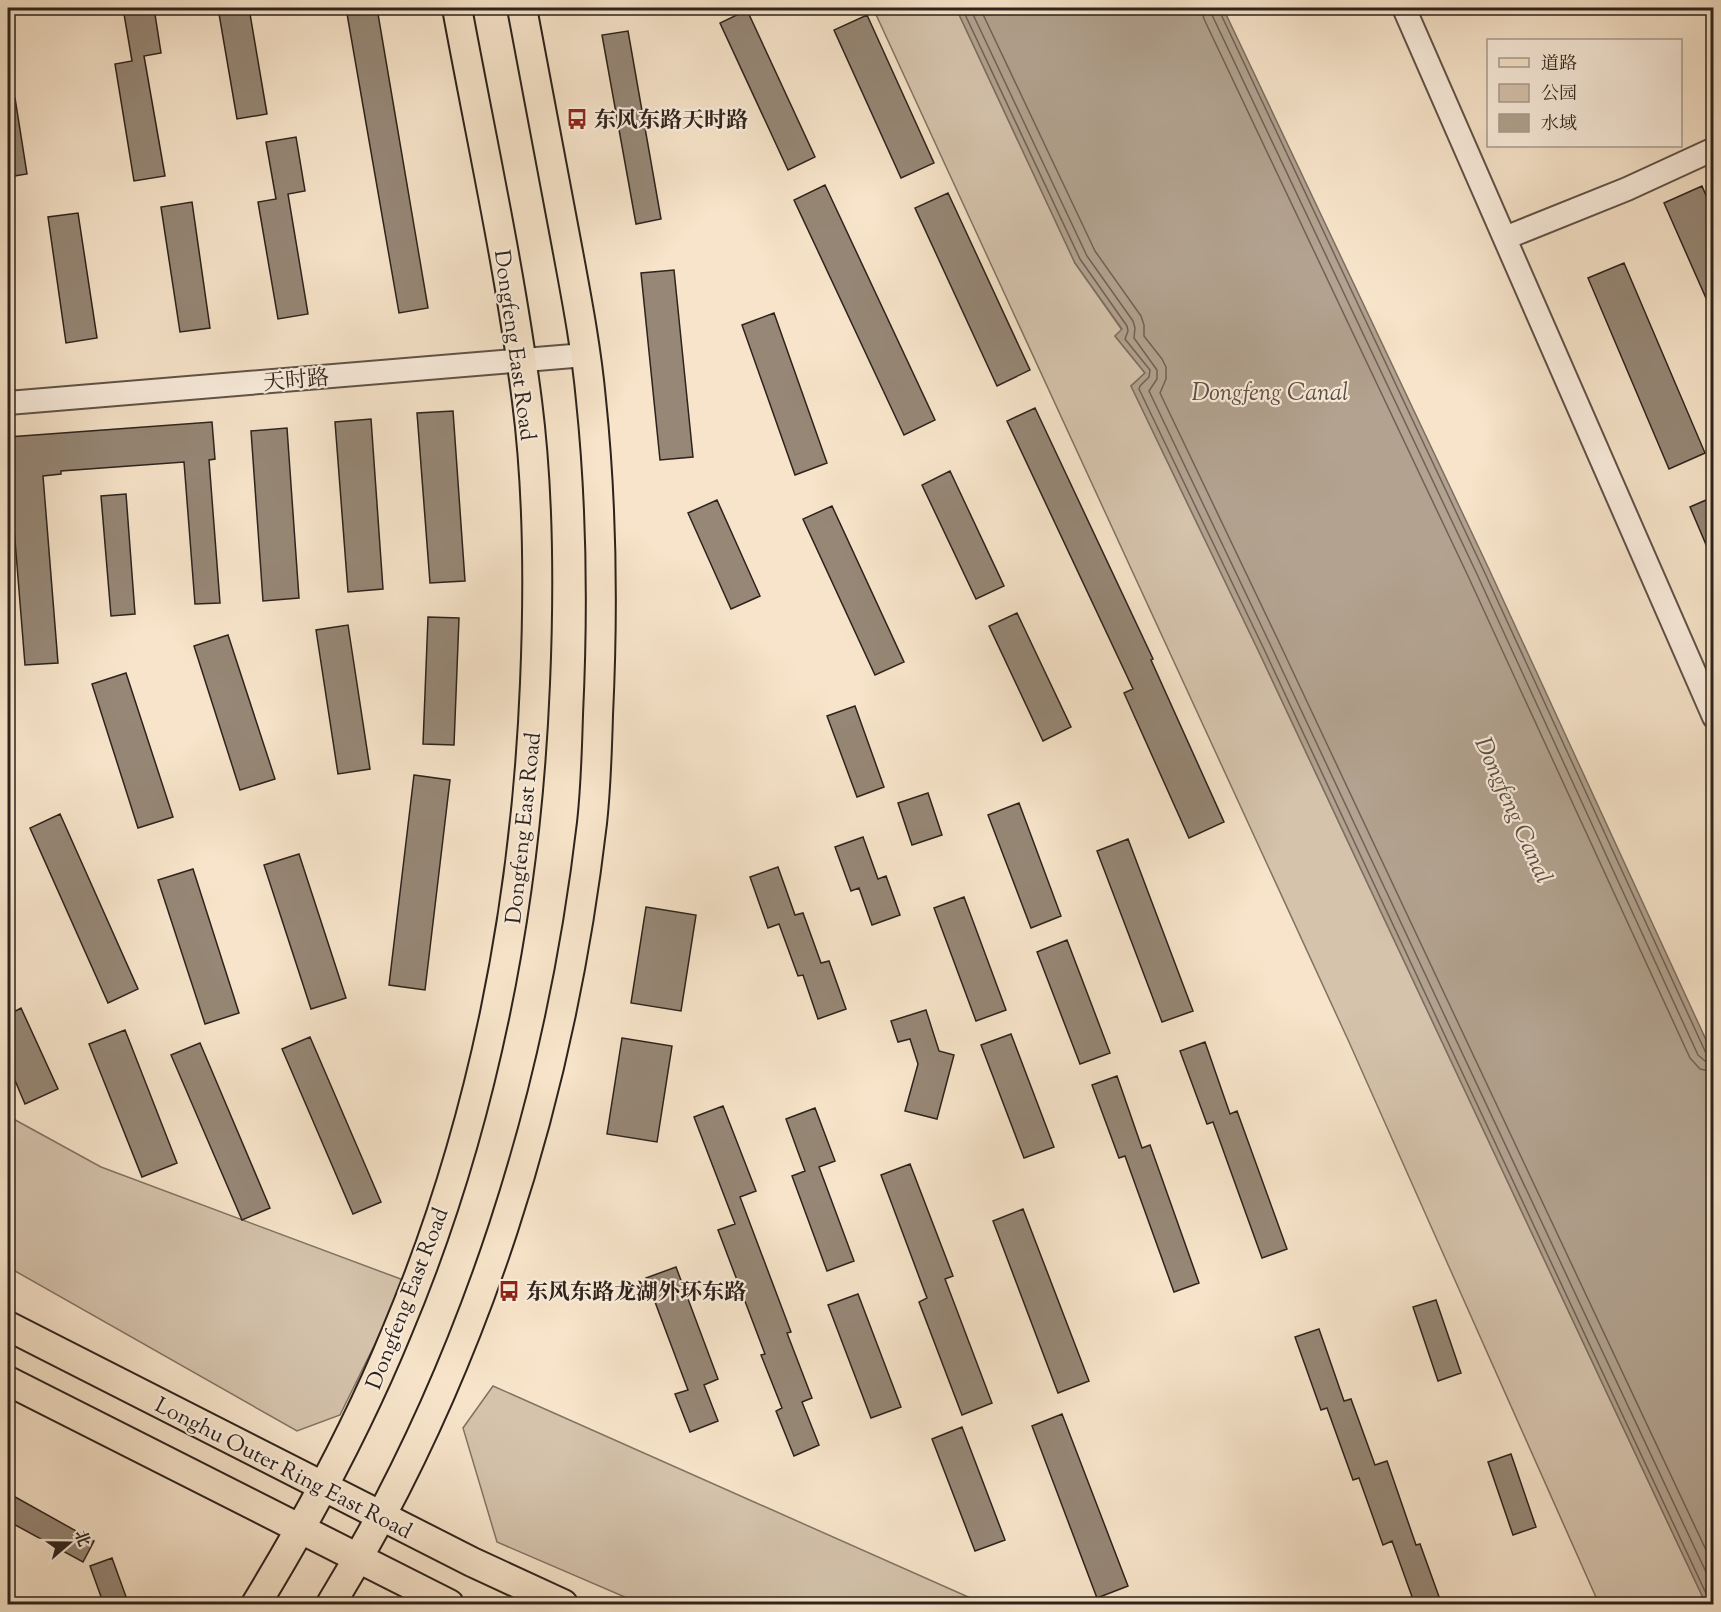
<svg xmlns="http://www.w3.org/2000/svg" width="1721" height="1612" font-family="'Sorts Mill Goudy','Noto Serif SC',serif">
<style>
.green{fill:#d5c3ac;stroke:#817364;stroke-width:1.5}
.water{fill:#b2a28f;stroke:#7d6f61;stroke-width:1.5}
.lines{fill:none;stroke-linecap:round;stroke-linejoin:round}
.shore{stroke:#706256;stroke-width:1.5}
.building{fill:#968776;stroke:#2d231c;stroke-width:1.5}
.minor-casing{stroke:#605348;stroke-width:26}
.major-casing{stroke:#2d231c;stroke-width:32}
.minor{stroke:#faeddd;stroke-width:22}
.major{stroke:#f7e4ca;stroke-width:28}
.labels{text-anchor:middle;stroke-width:4.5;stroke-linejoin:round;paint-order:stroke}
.poi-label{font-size:22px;font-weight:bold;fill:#2d231c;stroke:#faeddd;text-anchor:start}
.street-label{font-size:22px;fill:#2d231c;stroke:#faeddd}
.water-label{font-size:24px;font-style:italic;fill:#5c4f44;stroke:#faeddd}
</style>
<rect width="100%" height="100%" fill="#f7e4ca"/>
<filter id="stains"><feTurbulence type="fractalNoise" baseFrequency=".00333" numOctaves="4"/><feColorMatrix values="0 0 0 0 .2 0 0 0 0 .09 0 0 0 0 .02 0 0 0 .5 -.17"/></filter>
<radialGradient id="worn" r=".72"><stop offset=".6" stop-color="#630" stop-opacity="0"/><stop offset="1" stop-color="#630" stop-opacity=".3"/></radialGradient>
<path class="green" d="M 873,8 L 956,8 L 1075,263 L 1122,330 L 1115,336 L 1145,373 L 1131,386 L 1258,650 L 1706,1604 L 1599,1604 L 1349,1042 Z
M 8,1116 L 101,1167 L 406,1281 L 340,1415 L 297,1431 L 8,1267 Z
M 493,1386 L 984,1604 L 641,1604 L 497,1542 L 463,1428 Z"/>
<path class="water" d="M 956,8 L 1223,8 L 1488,567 L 1713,1055 L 1713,1604 L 1706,1604 L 1258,650 L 1131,386 L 1145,373 L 1115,336 L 1122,329 L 1075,263 Z"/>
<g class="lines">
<path class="shore" d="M 962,8 L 1080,259 L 1127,326 L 1128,331 L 1125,339 L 1150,370 L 1149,377 L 1140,386 L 1139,389 L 1263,647 L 1711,1604
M 970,8 L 1087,256 L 1133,321 L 1135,328 L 1134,338 L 1157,370 L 1157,379 L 1149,391 L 1270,644 L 1714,1589
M 980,8 L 1095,251 L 1141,316 L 1144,325 L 1144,336 L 1162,359 L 1166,367 L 1166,379 L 1160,393 L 1278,640 L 1714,1567
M 1201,8 L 1204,19 L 1468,576 L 1690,1058 L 1700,1069 L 1714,1072
M 1210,8 L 1212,15 L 1476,572 L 1698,1055 L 1705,1061 L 1714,1063
M 1218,8 L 1483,569 L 1705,1051 L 1708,1055 L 1714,1056"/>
</g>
<path class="building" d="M 123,8 L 154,8 L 161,53 L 144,56 L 165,176 L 134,181 L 115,64 L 132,61 Z
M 218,8 L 249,8 L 267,114 L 237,119 Z
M 346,8 L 377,8 L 428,308 L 399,313 Z
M 747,10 L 815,157 L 788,170 L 720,23 Z
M 867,15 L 934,163 L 901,178 L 834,30 Z
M 628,31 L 661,219 L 636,224 L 602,35 Z
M 8,98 L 15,98 L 27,174 L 8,177 Z
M 296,137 L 305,191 L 288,194 L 308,314 L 278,319 L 258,202 L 276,199 L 266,142 Z
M 825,185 L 935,420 L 904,435 L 794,200 Z
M 1702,186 L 1713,212 L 1713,314 L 1664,203 Z
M 948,193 L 1030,370 L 997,386 L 915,208 Z
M 192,202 L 210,328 L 180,332 L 161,207 Z
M 78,213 L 97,338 L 66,343 L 48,217 Z
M 1624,263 L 1705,453 L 1669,469 L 1588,278 Z
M 674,270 L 693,457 L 660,460 L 641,273 Z
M 774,313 L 827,463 L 795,475 L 742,325 Z
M 1035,408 L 1153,659 L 1151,660 L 1224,822 L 1189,838 L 1124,693 L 1133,689 L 1007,421 Z
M 453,411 L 465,581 L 430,583 L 417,413 Z
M 371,419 L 383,589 L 348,592 L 335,422 Z
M 212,422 L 215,459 L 209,460 L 220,603 L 195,604 L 184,462 L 61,471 L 61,474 L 43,476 L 58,663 L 25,665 L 10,478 L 8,478 L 8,437 Z
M 287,428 L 299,598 L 263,601 L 251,431 Z
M 950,471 L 1004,586 L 976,599 L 922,485 Z
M 126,494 L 135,614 L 111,616 L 101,496 Z
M 1713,497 L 1713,561 L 1690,507 Z
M 717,500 L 760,596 L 731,609 L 688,513 Z
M 832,506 L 904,662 L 875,675 L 803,519 Z
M 1017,613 L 1071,727 L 1043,741 L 989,626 Z
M 428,617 L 459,618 L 454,745 L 423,744 Z
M 348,625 L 370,769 L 338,774 L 316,630 Z
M 228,635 L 275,779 L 240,790 L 194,646 Z
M 126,673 L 173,817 L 138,828 L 92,684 Z
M 855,706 L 884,787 L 857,797 L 827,716 Z
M 414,775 L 450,780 L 425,990 L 389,985 Z
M 928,793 L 942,835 L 912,845 L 898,803 Z
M 1019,803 L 1061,916 L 1031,928 L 988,815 Z
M 60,814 L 138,989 L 108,1003 L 30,828 Z
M 863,837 L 878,879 L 886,876 L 900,915 L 872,925 L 859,888 L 851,891 L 835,847 Z
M 1128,839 L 1193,1011 L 1162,1022 L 1097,851 Z
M 299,854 L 346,998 L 311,1009 L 264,865 Z
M 778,867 L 795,915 L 803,913 L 821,963 L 829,961 L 846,1009 L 818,1019 L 803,975 L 798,976 L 779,924 L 768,928 L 750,877 Z
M 193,869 L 239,1013 L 205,1024 L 158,880 Z
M 964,897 L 1006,1010 L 976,1021 L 934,908 Z
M 646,907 L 696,915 L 681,1011 L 631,1003 Z
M 1067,940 L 1110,1053 L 1080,1064 L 1037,952 Z
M 21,1008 L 58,1089 L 25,1104 L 8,1064 L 8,1015 Z
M 926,1010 L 939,1051 L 954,1055 L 937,1119 L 905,1111 L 918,1064 L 910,1039 L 898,1042 L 891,1021 Z
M 125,1030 L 177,1163 L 142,1177 L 89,1044 Z
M 1011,1034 L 1054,1147 L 1024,1158 L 981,1045 Z
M 310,1037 L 381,1202 L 353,1214 L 282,1049 Z
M 622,1038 L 672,1046 L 657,1142 L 607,1134 Z
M 1205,1042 L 1230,1114 L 1237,1111 L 1287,1249 L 1262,1258 L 1213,1122 L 1207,1124 L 1180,1051 Z
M 200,1043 L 270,1208 L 242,1220 L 171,1055 Z
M 1117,1076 L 1142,1148 L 1150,1145 L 1199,1283 L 1174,1292 L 1125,1156 L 1119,1158 L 1092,1085 Z
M 723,1106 L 756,1191 L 740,1197 L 791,1332 L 787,1333 L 812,1398 L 802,1402 L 819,1445 L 794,1456 L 776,1411 L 782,1408 L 761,1355 L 765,1354 L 718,1230 L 735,1224 L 694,1117 Z
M 815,1108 L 835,1161 L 819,1167 L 854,1261 L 827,1271 L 792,1176 L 805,1171 L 786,1119 Z
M 910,1164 L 953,1276 L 945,1279 L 992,1403 L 962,1415 L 919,1302 L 927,1298 L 881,1175 Z
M 1023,1209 L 1089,1381 L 1058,1393 L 993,1221 Z
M 676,1267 L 718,1379 L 704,1385 L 718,1421 L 690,1432 L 675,1394 L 688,1390 L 646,1278 Z
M 858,1294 L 901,1407 L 871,1418 L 828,1305 Z
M 1436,1300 L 1461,1373 L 1438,1381 L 1413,1307 Z
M 1319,1329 L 1344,1401 L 1351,1399 L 1375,1465 L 1387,1461 L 1416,1545 L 1420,1544 L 1442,1605 L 1415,1605 L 1392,1541 L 1383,1545 L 1359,1478 L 1353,1480 L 1327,1408 L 1321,1410 L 1295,1337 Z
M 1062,1414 L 1128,1586 L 1097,1598 L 1032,1426 Z
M 962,1427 L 1005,1540 L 975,1551 L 932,1439 Z
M 1511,1454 L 1536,1527 L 1513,1535 L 1488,1462 Z
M 8,1493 L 94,1541 L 83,1562 L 8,1521 Z
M 112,1558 L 129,1605 L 104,1605 L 90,1566 Z"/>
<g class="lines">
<defs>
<path id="minor" d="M 1404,8 L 1714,717
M 1505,238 L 1627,189 L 1714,149
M 8,403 L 585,355"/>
<path id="major" d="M 8,1326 L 472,1562 L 563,1604
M 8,1381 L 449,1604
M 256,1604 C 309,1517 358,1426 397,1331 C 483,1127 526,905 535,683 C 539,590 539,494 527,401 C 510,269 481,138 457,8
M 331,1604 C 475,1368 560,1097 592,823 C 596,787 597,751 598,715 C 603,610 602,505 591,400 C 586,345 575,290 565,236 C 550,160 536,84 522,8"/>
</defs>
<use href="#minor" class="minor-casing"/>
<use href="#major" class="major-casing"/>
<use href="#minor" class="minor"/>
<use href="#major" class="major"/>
</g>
<defs>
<symbol id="bus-bare" viewBox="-9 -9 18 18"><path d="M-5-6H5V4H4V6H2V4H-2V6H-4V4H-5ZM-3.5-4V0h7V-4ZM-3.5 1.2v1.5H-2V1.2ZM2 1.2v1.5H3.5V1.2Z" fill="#8f2418" stroke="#faeddd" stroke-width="2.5" paint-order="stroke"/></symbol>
</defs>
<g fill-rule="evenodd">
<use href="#bus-bare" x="562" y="104" width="30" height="30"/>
<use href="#bus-bare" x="494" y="1276" width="30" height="30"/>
</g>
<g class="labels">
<g class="poi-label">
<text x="594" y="127">东风东路天时路</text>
<text x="526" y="1299">东风东路龙湖外环东路</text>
</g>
<g class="street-label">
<text transform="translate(516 345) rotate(82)" y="8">Dongfeng East Road</text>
<text transform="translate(296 379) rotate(-5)" y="8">天时路</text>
<text transform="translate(522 828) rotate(-84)" y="8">Dongfeng East Road</text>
<text transform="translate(406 1298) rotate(-69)" y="8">Dongfeng East Road</text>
<text transform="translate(284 1467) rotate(27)" y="8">Longhu Outer Ring East Road</text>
</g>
<g class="water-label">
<text x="1270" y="400">Dongfeng Canal</text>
<text transform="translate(1514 810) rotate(66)" y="8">Dongfeng Canal</text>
</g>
</g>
<rect width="1721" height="1612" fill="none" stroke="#f7e4ca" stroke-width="30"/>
<rect x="9" y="9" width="1703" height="1594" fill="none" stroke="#2d231c" stroke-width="3"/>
<rect x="15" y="15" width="1691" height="1582" fill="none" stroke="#2d231c" stroke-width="1.5"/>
<rect x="1487" y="39" width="195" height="108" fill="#faeddd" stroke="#a89c90" stroke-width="1.5"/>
<rect x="1499" y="58" width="30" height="9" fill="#f7e4ca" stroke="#a89c90" stroke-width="1.5"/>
<text x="1541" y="69" font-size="18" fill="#2d231c">道路</text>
<rect x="1499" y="84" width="30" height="18" fill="#d5c3ac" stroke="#a89c90" stroke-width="1.5"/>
<text x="1541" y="99" font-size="18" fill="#2d231c">公园</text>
<rect x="1499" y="114" width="30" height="18" fill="#b2a28f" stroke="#a89c90" stroke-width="1.5"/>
<text x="1541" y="129" font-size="18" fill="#2d231c">水域</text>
<g transform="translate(69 1543) rotate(70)" stroke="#faeddd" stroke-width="4.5" paint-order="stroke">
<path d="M0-4.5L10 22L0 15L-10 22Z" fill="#2d231c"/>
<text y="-9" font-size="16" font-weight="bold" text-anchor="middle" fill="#2d231c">北</text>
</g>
<rect width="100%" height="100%" filter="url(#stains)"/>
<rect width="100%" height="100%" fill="url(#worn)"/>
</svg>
